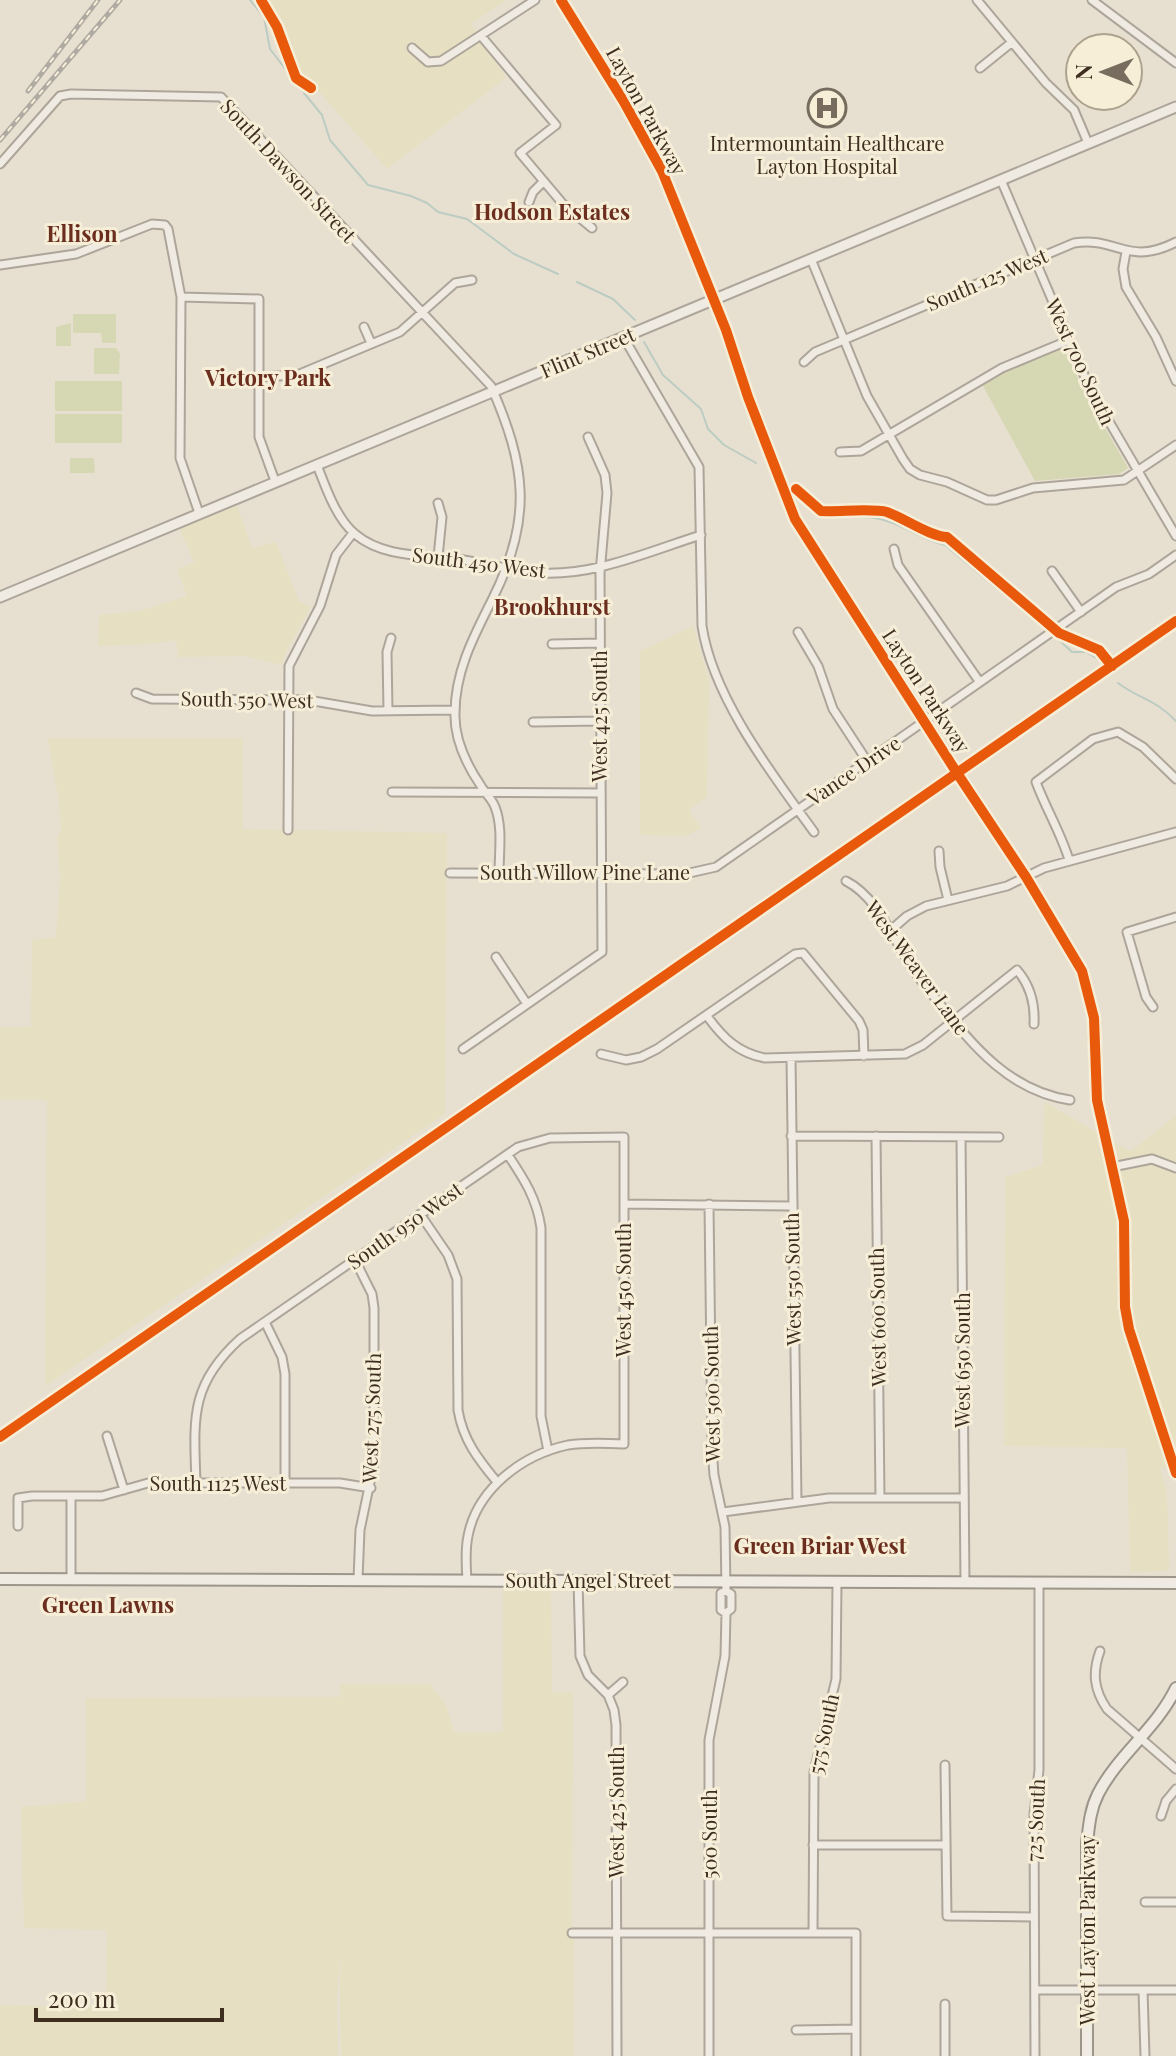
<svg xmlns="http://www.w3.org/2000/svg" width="1176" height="2056" font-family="'Playfair Display',serif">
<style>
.farmland{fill:#e6dfc2}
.green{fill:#d6d7b3}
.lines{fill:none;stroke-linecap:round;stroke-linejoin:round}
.stream{stroke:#bcccc2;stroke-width:2}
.minor-casing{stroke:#ada599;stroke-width:11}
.tertiary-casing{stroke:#ada599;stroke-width:13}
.secondary-casing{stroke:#9c958a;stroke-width:14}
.minor{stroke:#efebe3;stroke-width:7}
.tertiary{stroke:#efebe3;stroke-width:9}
.secondary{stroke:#efebe3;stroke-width:10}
.rail-casing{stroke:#afaaa2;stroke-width:5}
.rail{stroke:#f7eed8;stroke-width:2;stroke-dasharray:6;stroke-linecap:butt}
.cycleway-casing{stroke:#f7eed8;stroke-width:15}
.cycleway{stroke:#e8590c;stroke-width:10}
.labels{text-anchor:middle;stroke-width:6;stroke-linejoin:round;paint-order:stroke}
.street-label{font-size:20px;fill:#3d2e20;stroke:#f7eed8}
.poi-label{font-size:20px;fill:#3d2e20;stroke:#f7eed8}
.neighbourhood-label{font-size:22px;font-weight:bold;fill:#6b2e1e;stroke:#f7eed8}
</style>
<rect width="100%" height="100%" fill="#e7e0d1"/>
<path class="farmland" d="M 266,0 L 507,0 L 471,24 L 506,78 L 387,169 L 298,68 Z
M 237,506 L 252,548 L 276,542 L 299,601 L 311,607 L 286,652 L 282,665 L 245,656 L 178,657 L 176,640 L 152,644 L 98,646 L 99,615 L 139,611 L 187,596 L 177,570 L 194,562 L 179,528 Z
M 693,626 L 709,680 L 707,797 L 689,810 L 701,828 L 686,836 L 640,835 L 640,651 Z
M 48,738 L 243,738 L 243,829 L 447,833 L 445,1114 L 45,1386 L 47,1100 L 0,1100 L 0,1027 L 31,1027 L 32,940 L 56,937 L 60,876 L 57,838 L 61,831 L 59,803 Z
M 1044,1102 L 1130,1151 L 1176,1116 L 1176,1467 L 1160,1468 L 1167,1493 L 1169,1566 L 1167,1571 L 1130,1572 L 1127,1448 L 1004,1446 L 1005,1177 L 1043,1165 Z
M 503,1580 L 551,1580 L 552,1692 L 573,1692 L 572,1933 L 574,1940 L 574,2056 L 341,2056 L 340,1954 L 337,2001 L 338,2056 L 0,2056 L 0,2005 L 106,2007 L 107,1930 L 24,1928 L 21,1807 L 86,1801 L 86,1698 L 340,1697 L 340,1684 L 430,1684 L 446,1705 L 454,1732 L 503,1732 Z"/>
<path class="green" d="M 73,314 L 116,314 L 116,343 L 102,343 L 101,333 L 73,333 Z
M 71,323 L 71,346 L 56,346 L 56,327 Z
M 1063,346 L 1085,393 L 1128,468 L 1119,474 L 1035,481 L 982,384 L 1007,370 Z
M 94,348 L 116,348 L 120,354 L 119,374 L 94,374 Z
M 55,381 L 122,381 L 122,411 L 55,411 Z
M 55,414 L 122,414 L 122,443 L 55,443 Z
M 70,458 L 94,458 L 95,473 L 70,473 Z"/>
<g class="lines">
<path class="stream" d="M 250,0 L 264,17 L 270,49 L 300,88
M 304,93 L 322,115 L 330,140 L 368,185 L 411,196 L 427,203 L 438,212 L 467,219 L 514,254 L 558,274
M 577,282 L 613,299 L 635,320
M 644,342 L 663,375 L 701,409 L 708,429 L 724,445 L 756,463
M 806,506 C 833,525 852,512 880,519 C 903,524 922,540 945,545 L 1038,623
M 1058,639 L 1072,652 L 1086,652 L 1098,659
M 1118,683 C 1139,699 1155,699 1176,721"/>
<defs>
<path id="minor" d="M 977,0 L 1046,83 L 1074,110 L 1088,143
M 1092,0 L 1176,63
M 482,37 L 556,125 L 520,153 L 563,204 L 592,228
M 412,48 L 428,62 L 441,61 L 535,0
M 980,68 L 1011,43
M 0,164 L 60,96 L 71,94 L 221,97 L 491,386 C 526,466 533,518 493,598 C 475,634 455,670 455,713 C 454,740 466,764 481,786 C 485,793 492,799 495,807 C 503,827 499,852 499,874
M 1001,180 L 1090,389 L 1176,536
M 529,202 L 533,192 L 543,182
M 1126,252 L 1123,269 L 1126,287 L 1156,337 L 1176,381
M 811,259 L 867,396 L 903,459 L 910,469 L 920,475 L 947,482 L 987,500 L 996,500 L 1033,488 L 1124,480 L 1176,445
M 0,265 L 76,254 L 152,224 L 165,225 L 168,229 L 181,297 L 180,458 L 199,513
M 181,297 L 259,299 L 259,437 L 275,481
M 364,327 L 371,343
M 624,338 L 699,467 L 702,626 C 713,698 772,774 814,832
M 804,362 L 815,352 L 1074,243 C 1117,236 1127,267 1176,242
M 260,377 L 297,375 L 400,332 L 455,283 L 472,280
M 840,452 L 861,451 L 1002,368 L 1067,341
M 317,465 C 326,488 336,518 355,534 C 381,556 417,555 449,558 C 480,561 509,571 540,573 C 595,576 650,551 701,535
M 894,549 L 898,565 L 979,681
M 438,557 L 442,517 L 438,503
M 1052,571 L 1081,612
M 798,632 L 818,666 L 833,709 L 867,761
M 552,644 L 600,643
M 136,693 L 152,699 L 308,700 L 372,711 L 454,710
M 388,711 L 387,652 L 391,638
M 533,722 L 600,721
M 392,792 L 601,793
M 288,830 L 289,666 L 320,606 L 336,555 L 353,533
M 939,851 L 940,867 L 948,900
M 1069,860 C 1061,833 1046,809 1036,782 L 1093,739 L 1118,732 L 1143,747 L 1176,779
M 450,873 L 685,874 L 716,867 L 1116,587 L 1149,574 L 1176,555
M 846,881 C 875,896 890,931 906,958 C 915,975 928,989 939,1003 C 974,1047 1010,1091 1070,1100
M 891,930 L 907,916 L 926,906 L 1007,886 L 1044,868 L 1176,832
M 496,957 L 527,1004
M 1153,1007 L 1146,997 L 1127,932 L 1176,917
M 707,1016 C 723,1038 738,1053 765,1058 L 905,1054 L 923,1045 L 1017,970 C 1030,985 1035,1005 1034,1024
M 463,1049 L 602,952 L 600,573 L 607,493 L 605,475 L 588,437
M 601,1054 L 626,1060 L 641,1057 L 657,1049 L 795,954 L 803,953 L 859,1021 L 863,1030 L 864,1056
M 791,1058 L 797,1500
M 791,1136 L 999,1137
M 876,1136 L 880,1498
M 961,1137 L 965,1583
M 508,1155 C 524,1179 537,1199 541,1228 L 541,1416 L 548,1451
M 1112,1167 L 1152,1159 L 1176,1168
M 624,1204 L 792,1206
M 709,1204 L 712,1448 L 714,1475 L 725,1527 L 726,1591 L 731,1594 L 731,1609 L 726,1613 L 725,1656 L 709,1740 L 709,2056
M 420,1214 L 448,1255 L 457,1279 L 458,1410 C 463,1440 478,1459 497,1482
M 355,1260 L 372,1294 L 374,1308 L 374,1463 L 360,1530 L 358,1579
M 265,1322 L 282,1357 L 285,1374 L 285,1483
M 107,1436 L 124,1490
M 196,1483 C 194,1420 189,1385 240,1339 L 518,1147 L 550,1138 L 624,1137 L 624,1444 C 605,1443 586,1442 568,1445 C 522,1455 477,1489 468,1536 C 465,1550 466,1566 467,1580
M 723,1512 L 829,1498 L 964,1498
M 18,1526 L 18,1498 L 32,1496 L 102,1496 L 148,1483 L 340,1483 L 371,1488
M 71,1580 L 71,1496
M 578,1580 L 580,1656 L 588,1675 L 608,1695 L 614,1710 L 616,1725 L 617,2056
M 726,1591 L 721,1593 L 721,1610 L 726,1613
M 1100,1651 C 1092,1673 1094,1690 1107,1709 L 1176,1769
M 608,1695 L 623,1682
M 945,1765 L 947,1916 L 1034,1917
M 1161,1816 L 1166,1801 L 1176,1789
M 813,1845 L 946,1845
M 1145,1902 L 1176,1902
M 572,1933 L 856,1933 L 856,2056
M 813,1933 L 814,1772 L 836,1679 L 837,1583
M 1035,1990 L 1176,1990
M 1143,1990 L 1145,2056
M 796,2030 L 856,2029
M 945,2056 L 945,2004
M 1035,2056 L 1034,1814 L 1039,1770 L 1039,1584"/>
<path id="tertiary" d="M 0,597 L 1176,107"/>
<path id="secondary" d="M 561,0 L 624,102 L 662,171 L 726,330 L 748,397 L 795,519 L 957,773 L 1026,877 L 1082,971 L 1094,1018 L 1097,1100 L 1124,1221 L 1125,1307 L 1129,1329 L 1176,1473
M 0,1579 L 1176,1583
M 1087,2056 L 1087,1843 C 1089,1826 1090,1810 1098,1794 C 1118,1755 1157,1728 1176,1688"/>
</defs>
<use href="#minor" class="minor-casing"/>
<use href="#tertiary" class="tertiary-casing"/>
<use href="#secondary" class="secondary-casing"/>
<use href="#minor" class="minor"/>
<use href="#tertiary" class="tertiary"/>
<use href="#secondary" class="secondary"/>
<defs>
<path id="rail" d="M 28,91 L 98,0
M 0,140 L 120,0"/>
</defs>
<use href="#rail" class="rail-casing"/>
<use href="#rail" class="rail"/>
<defs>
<path id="cycleway" d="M 261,0 L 277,27 L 296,78 L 311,88
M 561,0 L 624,102 L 662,171 L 726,330 L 748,397 L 795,519 L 957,773 L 1026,877 L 1082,971 L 1094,1018 L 1097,1100 L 1124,1221 L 1125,1307 L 1129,1329 L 1176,1473
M 796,489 L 821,511 C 839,512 872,508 887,512 C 904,518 931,537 947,537 L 1059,633 L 1099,650 L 1112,666
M 0,1437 L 1176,621"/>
</defs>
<use href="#cycleway" class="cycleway-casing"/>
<use href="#cycleway" class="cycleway"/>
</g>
<defs>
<symbol id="hospital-ring" viewBox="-11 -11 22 22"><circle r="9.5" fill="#f7eed8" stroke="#786c5e" stroke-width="1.5"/><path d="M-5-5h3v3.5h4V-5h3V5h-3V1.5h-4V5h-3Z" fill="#786c5e"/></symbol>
</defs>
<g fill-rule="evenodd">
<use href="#hospital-ring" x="805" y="86" width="44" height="44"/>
</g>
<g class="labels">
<g class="street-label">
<text transform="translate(646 111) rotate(61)" y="7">Layton Parkway</text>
<text transform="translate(288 171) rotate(47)" y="7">South Dawson Street</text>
<text transform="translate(987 280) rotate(-23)" y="7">South 125 West</text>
<text transform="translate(588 353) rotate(-23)" y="7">Flint Street</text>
<text transform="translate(1080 362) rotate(65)" y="7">West 700 South</text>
<text transform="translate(479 563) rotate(7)" y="7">South 450 West</text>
<text transform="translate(926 691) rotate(57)" y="7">Layton Parkway</text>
<text transform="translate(247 700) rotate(1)" y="7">South 550 West</text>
<text transform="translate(600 716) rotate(-90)" y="7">West 425 South</text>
<text transform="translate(854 771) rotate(-34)" y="7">Vance Drive</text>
<text x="585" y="880">South Willow Pine Lane</text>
<text transform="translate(917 968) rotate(54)" y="7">West Weaver Lane</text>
<text transform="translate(405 1226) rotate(-35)" y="7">South 950 West</text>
<text transform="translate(793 1279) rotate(-91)" y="7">West 550 South</text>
<text transform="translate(624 1290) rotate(-90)" y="7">West 450 South</text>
<text transform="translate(878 1317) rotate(-91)" y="7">West 600 South</text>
<text transform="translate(963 1360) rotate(-90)" y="7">West 650 South</text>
<text transform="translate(712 1394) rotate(-91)" y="7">West 500 South</text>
<text transform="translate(372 1418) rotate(-88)" y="7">West 275 South</text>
<text x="218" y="1491">South 1125 West</text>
<text x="588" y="1588">South Angel Street</text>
<text transform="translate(824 1734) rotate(-78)" y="7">575 South</text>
<text transform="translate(617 1812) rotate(-90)" y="7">West 425 South</text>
<text transform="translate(1036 1820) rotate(-87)" y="7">725 South</text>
<text transform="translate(710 1834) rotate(-90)" y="7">500 South</text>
<text transform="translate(1088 1930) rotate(-90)" y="7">West Layton Parkway</text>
</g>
<g class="poi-label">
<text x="827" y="151">Intermountain Healthcare<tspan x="827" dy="23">Layton Hospital</tspan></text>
</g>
<g class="neighbourhood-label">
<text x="552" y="220">Hodson Estates</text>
<text x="82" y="242">Ellison</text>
<text x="268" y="386">Victory Park</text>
<text x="552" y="615">Brookhurst</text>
<text x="820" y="1554">Green Briar West</text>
<text x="108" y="1613">Green Lawns</text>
</g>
</g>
<g transform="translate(1104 72) rotate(270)"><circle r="38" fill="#f7eed8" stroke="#ada18e" stroke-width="2"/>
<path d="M0-6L14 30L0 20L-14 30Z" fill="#786c5e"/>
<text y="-12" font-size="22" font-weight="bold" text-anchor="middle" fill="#3d2e20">N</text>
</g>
<path d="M36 2008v12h186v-12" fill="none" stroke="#3d2e20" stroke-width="4"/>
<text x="48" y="2008" font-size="24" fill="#3d2e20" stroke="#f7eed8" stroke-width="6" paint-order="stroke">200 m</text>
</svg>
